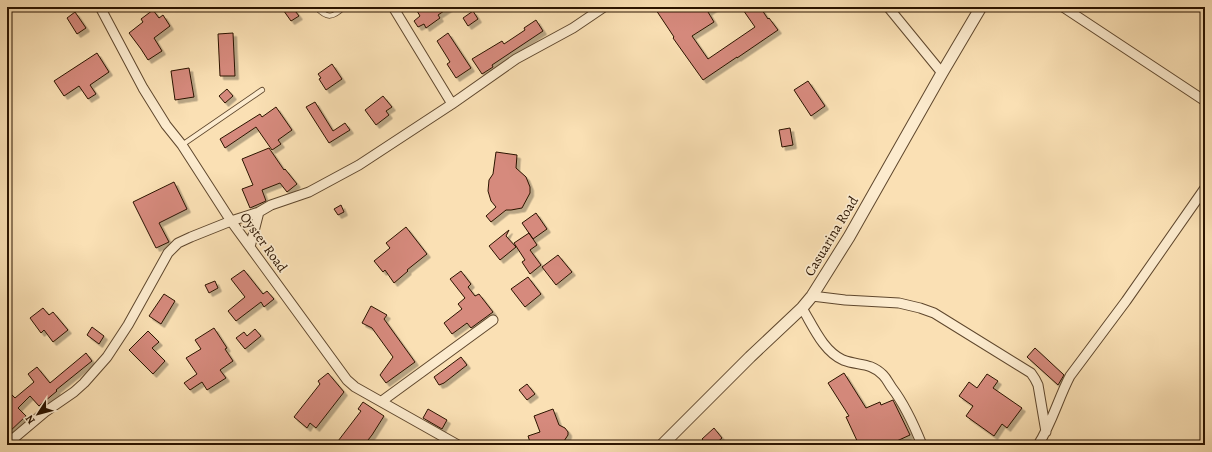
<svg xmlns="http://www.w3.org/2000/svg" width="1212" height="452" font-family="Alegreya,serif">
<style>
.building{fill:#d68a7d;stroke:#2b1400;filter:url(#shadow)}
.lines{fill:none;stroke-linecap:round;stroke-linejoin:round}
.service-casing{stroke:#5f472d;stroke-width:6}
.minor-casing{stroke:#5f472d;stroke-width:11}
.tertiary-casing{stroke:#5f472d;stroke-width:13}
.service{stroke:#fcebce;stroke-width:4.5}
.minor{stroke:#fcebce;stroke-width:9}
.tertiary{stroke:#fcebce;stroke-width:11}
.labels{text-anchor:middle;stroke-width:3.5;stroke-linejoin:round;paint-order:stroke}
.street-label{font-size:14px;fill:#2b1400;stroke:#fcebce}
</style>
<defs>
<filter id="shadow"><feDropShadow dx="3.5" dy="3.5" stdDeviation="0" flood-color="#0004"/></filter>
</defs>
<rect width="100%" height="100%" fill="#fae0b4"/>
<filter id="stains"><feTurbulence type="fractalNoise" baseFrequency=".005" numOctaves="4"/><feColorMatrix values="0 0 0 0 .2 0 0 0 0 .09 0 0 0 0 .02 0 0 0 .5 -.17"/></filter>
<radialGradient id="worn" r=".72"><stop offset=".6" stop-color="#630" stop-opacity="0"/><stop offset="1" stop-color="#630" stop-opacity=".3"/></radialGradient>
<path class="building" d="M 281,7 L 292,7 L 299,16 L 291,21 Z
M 423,7 L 450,7 L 438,15 L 440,18 L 426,28 L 424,24 L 418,27 L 414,21 L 420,16 L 417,11 Z
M 654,7 L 715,7 L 708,12 L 714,22 L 692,36 L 708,59 L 755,27 L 741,7 L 760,7 L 768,19 L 769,18 L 778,30 L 737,58 L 737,57 L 703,80 L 673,38 L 674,37 Z
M 153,10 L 159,18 L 163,15 L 170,26 L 154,38 L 162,51 L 148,60 L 141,49 L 129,33 L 143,22 L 141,19 Z
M 473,11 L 478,19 L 468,26 L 463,18 Z
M 75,12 L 86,28 L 77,34 L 67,18 Z
M 536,20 L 543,31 L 492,65 L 493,67 L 482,74 L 472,59 L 502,41 L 504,44 L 525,30 L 524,28 Z
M 233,33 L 235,76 L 220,76 L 218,34 Z
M 448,33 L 471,68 L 456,78 L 447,64 L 450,62 L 447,57 L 437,41 Z
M 97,53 L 109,72 L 90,85 L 96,94 L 88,99 L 79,86 L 64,96 L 54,81 Z
M 332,64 L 342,79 L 326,90 L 319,79 L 321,78 L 318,74 Z
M 189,68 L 194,97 L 175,100 L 171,71 Z
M 808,81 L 825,106 L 811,116 L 794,90 Z
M 227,89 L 233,96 L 225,103 L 219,96 Z
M 383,96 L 392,107 L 386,111 L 389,115 L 376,125 L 365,110 Z
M 315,102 L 333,131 L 345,123 L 350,130 L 329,143 L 306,107 Z
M 276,107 L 292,130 L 278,140 L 281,144 L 272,150 L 256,127 L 225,148 L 220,139 L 260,114 L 262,117 Z
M 790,128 L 793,145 L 782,147 L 779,130 Z
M 269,148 L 284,170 L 285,169 L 297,184 L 287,192 L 280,183 L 262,190 L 266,201 L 250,208 L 242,189 L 253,185 L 242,159 Z
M 496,152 L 517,155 L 516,168 L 526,177 L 530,187 L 530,193 L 522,208 L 511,210 L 506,210 L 491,222 L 486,216 L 496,207 L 491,201 L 488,191 L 489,180 L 493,174 Z
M 174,182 L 187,209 L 159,223 L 169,242 L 156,248 L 133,202 Z
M 341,205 L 344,212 L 338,215 L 334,209 Z
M 536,213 L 547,229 L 533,239 L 522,223 Z
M 406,227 L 427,254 L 407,270 L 408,271 L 394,283 L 385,270 L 383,272 L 374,261 L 390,248 L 386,243 Z
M 509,230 L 506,236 L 516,247 L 500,260 L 489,246 Z
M 529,233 L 537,245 L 530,250 L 541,265 L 530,274 L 522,262 L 525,260 L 514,243 Z
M 558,255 L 572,272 L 556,285 L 542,267 Z
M 244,270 L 263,294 L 267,291 L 274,299 L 264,307 L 261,302 L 236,321 L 228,311 L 245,297 L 231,279 Z
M 461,271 L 471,284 L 468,287 L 475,296 L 479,294 L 493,312 L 471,328 L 467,323 L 452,334 L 444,323 L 462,309 L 458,304 L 465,298 L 450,279 Z
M 528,277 L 541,294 L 525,307 L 511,289 Z
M 215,281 L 218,288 L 209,293 L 205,285 Z
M 164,294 L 175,301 L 161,324 L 149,316 Z
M 371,306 L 387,315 L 384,319 L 415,362 L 386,383 L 380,375 L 393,357 L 372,328 L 362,323 Z
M 43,308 L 49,315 L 53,312 L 68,330 L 53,342 L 44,330 L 41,333 L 30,318 Z
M 92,327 L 104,336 L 99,344 L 87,335 Z
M 214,328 L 227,348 L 225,349 L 233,361 L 220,370 L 226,378 L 207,390 L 202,382 L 190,390 L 184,383 L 197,374 L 186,358 L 201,349 L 195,340 Z
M 255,329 L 261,336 L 245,349 L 236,338 L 244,332 L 247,336 Z
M 148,331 L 159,342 L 152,348 L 165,361 L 153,374 L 129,350 Z
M 1035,348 L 1064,375 L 1058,385 L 1027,357 Z
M 86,353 L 92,361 L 56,390 L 57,391 L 39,406 L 30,396 L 18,408 L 26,416 L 7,434 L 7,390 L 15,398 L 34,382 L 28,374 L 37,367 L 50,383 Z
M 461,357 L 467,365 L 444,383 L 439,385 L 434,377 Z
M 328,373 L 344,392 L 316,428 L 310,423 L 307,428 L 294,417 L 320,384 L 318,381 Z
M 844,373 L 866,408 L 880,402 L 881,405 L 893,400 L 910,435 L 888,445 L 859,445 L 846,417 L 849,416 L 828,383 Z
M 987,374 L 998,381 L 993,388 L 1022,408 L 1007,428 L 1002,424 L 994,436 L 966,416 L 973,406 L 959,396 L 969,382 L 977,388 Z
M 527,384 L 535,394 L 527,400 L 519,390 Z
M 363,402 L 384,416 L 372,435 L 364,445 L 335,445 L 361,411 L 358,409 Z
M 428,409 L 447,420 L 442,429 L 423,418 Z
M 553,409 L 559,425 L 565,428 L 568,432 L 568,435 L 564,441 L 566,445 L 531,445 L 528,436 L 540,432 L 534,416 Z
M 714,428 L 722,438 L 714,445 L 707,445 L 702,439 Z"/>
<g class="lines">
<defs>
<path id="service" d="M 316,7 C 327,19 333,18 344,7
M 182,145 L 262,90"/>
<path id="minor" d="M 100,7 L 143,88 L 166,125 L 182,145 L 231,221 L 347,380 L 355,387 L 458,445
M 393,7 L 452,104
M 888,7 L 942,73
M 1063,7 L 1205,101
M 250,247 L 259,212
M 812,296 L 845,300 L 899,303 L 920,308 L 934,313 L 1031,373 L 1035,379 L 1038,385 L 1046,432
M 802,308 C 813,326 823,351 843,360 C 859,366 870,362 883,375 C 887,379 889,384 892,388 C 905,405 914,425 922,445
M 382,401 L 493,320
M 7,444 L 45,412 L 74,392 L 84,383 L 107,357 L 128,325 L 168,253 L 178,243 L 191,237 L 231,221 L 259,212 L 271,205 L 309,192 L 359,165 L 452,104 L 516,59 L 573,28 L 604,7
M 1038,445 C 1052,423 1058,399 1070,376 L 1126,301 L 1205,188"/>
<path id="tertiary" d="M 662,445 L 750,357 L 802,308 L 812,296 L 849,237 L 942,73 L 981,7"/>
</defs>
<use href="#service" class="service-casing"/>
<use href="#minor" class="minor-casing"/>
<use href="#tertiary" class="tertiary-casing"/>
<use href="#service" class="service"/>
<use href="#minor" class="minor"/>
<use href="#tertiary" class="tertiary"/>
</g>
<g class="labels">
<g class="street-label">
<text transform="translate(831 236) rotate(-59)" y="5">Casuarina Road</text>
<text transform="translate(264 242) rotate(54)" y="5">Oyster Road</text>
</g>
</g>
<rect width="1212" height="452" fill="none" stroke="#fae0b4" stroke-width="24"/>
<rect x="8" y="8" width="1196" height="436" fill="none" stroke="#2b1400" stroke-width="2"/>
<rect x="12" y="12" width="1188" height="428" fill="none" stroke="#2b1400"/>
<g transform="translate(38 414) rotate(234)" stroke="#fcebce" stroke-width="3" paint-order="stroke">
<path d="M0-3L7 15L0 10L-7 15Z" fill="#2b1400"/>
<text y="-6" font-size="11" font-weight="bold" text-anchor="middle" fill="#2b1400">N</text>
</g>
<rect width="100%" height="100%" filter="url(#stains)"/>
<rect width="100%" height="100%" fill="url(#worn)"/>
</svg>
